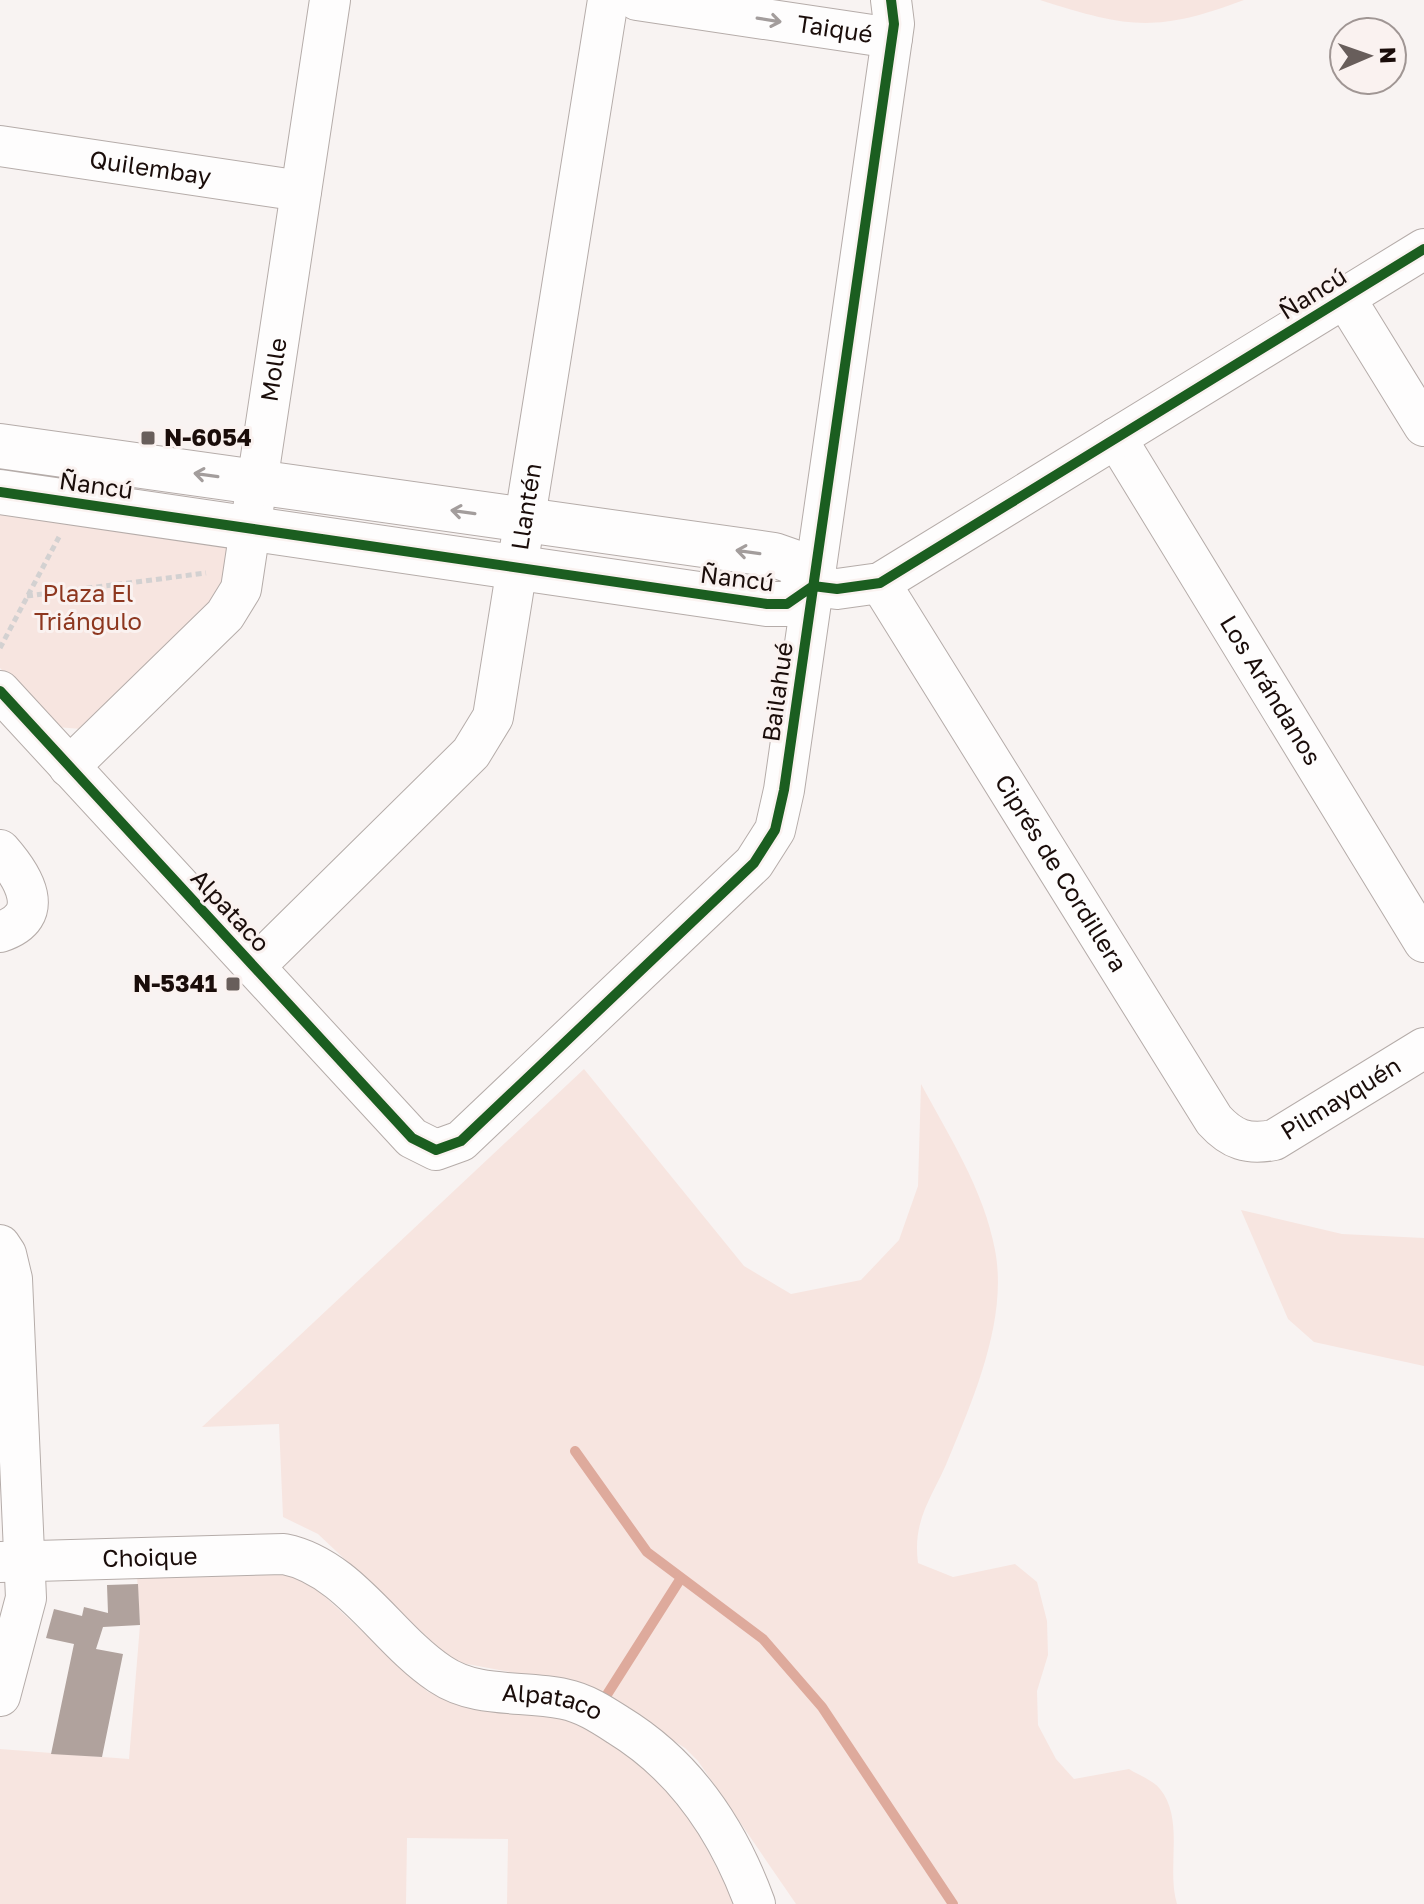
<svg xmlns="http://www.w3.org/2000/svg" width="1424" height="1904" font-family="'Golos Text',sans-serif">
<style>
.green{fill:#f7e5e0}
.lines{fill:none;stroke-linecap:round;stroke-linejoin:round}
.stream{stroke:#deaa9c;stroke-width:10}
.building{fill:#b0a29d}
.minor-casing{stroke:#b5aca9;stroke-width:42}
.tertiary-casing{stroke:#b5aca9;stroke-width:46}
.path{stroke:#d3d1d1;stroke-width:5;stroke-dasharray:6 4;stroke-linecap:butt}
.minor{stroke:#fefdfd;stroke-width:40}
.tertiary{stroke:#fefdfd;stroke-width:44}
.cycleway-casing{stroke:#faf2f0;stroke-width:15}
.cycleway{stroke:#1b5e20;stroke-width:10}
.oneway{stroke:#a39d9c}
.poi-dot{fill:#685e5b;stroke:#faf2f0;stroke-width:3}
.labels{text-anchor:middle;stroke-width:6;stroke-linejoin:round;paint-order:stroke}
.street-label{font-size:24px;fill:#1a0d0a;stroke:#faf2f0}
.poi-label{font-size:24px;font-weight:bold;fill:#1a0d0a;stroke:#faf2f0;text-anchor:start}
.park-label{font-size:24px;fill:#8d371f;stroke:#faf2f0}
</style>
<rect width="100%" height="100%" fill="#f8f3f2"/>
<path class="green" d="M 1040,0 L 1244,0 C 1156,33 1128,28 1040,0 Z
M 0,509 L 224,545 L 229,552 L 228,590 L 81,729 L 57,727 L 0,668 Z
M 584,1069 L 744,1266 L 791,1294 L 861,1280 L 899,1240 L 918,1186 L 921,1084 C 949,1136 984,1190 995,1250 C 1008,1317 975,1395 950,1455 C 934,1496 912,1517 918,1563 L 953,1577 L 1015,1564 L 1037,1582 L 1047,1621 L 1048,1655 L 1037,1691 L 1038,1725 L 1056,1759 L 1074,1779 L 1129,1769 C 1138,1775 1153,1780 1160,1789 C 1185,1820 1166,1868 1177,1904 L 796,1904 L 698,1761 L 685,1748 L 589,1687 L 462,1663 L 443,1652 L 318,1534 L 283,1517 L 279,1424 L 202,1427 Z
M 1241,1210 L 1342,1234 L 1424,1238 L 1424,1366 L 1314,1342 L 1288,1319 Z
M 278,1573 L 309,1582 L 428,1692 L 464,1705 L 570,1719 L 628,1753 L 669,1790 L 700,1835 L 735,1904 L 507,1904 L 508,1839 L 407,1838 L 406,1904 L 0,1904 L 0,1749 L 129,1759 L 140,1625 L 137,1576 Z"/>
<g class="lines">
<path class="stream" d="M 575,1451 L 647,1552 L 763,1639 L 822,1707 L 953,1904
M 601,1704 L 681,1578"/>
</g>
<path class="building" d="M 138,1584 L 140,1625 L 103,1627 L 96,1649 L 123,1654 L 102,1757 L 51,1754 L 74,1644 L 46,1638 L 54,1609 L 82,1616 L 84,1607 L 108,1613 L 107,1585 Z"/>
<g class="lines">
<defs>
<g id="minor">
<path id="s1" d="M 637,0 L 892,38"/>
<path id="s2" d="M 0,146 L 301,191"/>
<path d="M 1345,298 L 1424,426"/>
<path id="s3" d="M 1116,438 L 1424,942"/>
<path id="s4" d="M 880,583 L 1214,1120 C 1232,1140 1248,1145 1274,1140 L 1424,1048"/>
<path d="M 813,586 L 837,589 L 880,583 L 1424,249"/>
<path d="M 0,691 L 412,1138 L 436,1150 L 461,1141 L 754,863 L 775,830 L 784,790 L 894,24 L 891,0"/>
<path id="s5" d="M 69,767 L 225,615 L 241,589 L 330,0"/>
<path d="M 0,850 C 23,876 49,916 0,932"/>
<path id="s6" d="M 254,967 L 471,753 L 493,717 L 608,0"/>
<path d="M 0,1245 L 6,1254 L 12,1279 L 26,1598 L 0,1696"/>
<path id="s7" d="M 0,1562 L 284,1554 C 349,1567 387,1639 440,1674 C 477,1699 522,1690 564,1699 C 584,1703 601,1714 618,1725 C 685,1766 728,1830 755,1904"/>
</g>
<path id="tertiary" d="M 0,446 L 774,555 L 794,562 L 813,586 L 787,604 L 767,604 L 0,492"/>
</defs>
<use href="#minor" class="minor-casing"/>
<use href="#tertiary" class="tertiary-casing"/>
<path class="path" d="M 27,596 L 206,573
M 0,648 L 59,537"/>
<use href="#minor" class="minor"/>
<use href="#tertiary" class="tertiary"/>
<defs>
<path id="cycleway" d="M 0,492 L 767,604 L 787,604 L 813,586 L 837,589 L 880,583 L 1424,249
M 0,691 L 412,1138 L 436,1150 L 461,1141 L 754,863 L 775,830 L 784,790 L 894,24 L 891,0"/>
</defs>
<use href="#cycleway" class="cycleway-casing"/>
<use href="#cycleway" class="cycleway"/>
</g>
<defs><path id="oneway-shaft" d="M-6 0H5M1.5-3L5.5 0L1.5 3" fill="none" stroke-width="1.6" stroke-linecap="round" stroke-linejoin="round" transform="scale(2)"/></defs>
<g class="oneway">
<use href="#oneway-shaft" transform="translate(769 20) rotate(9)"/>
<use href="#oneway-shaft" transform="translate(206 475) rotate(-172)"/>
<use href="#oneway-shaft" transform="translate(463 512) rotate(-172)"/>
<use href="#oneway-shaft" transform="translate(748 552) rotate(-172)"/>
</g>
<g class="poi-dot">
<rect x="140" y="430" width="16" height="16" rx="4"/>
<rect x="225" y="976" width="16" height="16" rx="4"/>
</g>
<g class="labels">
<g class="street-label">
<text dy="8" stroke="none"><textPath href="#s1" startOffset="200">Taiqué</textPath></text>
<text dy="8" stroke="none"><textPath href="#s2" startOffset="152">Quilembay</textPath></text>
<text transform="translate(1313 294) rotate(-32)" y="8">Ñancú</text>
<text dy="8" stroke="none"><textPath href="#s5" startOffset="470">Molle</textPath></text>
<text transform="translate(96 486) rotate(8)" y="8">Ñancú</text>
<text dy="8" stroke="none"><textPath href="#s6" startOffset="560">Llantén</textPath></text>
<text transform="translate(737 579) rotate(7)" y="8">Ñancú</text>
<text dy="8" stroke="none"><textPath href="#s3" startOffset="296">Los Arándanos</textPath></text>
<text transform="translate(778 692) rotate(-82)" y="8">Bailahué</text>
<text dy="8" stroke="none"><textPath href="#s4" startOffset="342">Ciprés de Cordillera</textPath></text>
<text transform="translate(230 911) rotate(47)" y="8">Alpataco</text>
<text dy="8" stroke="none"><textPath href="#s4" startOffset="778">Pilmayquén</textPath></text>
<text dy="8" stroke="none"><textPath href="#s7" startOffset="150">Choique</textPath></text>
<text dy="8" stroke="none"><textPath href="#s7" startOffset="600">Alpataco</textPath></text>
</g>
<g class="poi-label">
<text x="164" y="446">N-6054</text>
<text x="217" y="992" text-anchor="end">N-5341</text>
</g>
<g class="park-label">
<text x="88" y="602">Plaza El<tspan x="88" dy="28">Triángulo</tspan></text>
</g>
</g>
<g transform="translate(1368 56) rotate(88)"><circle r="38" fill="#faf2f0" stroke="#a09694" stroke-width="2"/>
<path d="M0-6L14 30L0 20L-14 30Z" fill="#685e5b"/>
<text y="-12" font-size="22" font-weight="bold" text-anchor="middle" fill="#1a0d0a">N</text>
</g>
</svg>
